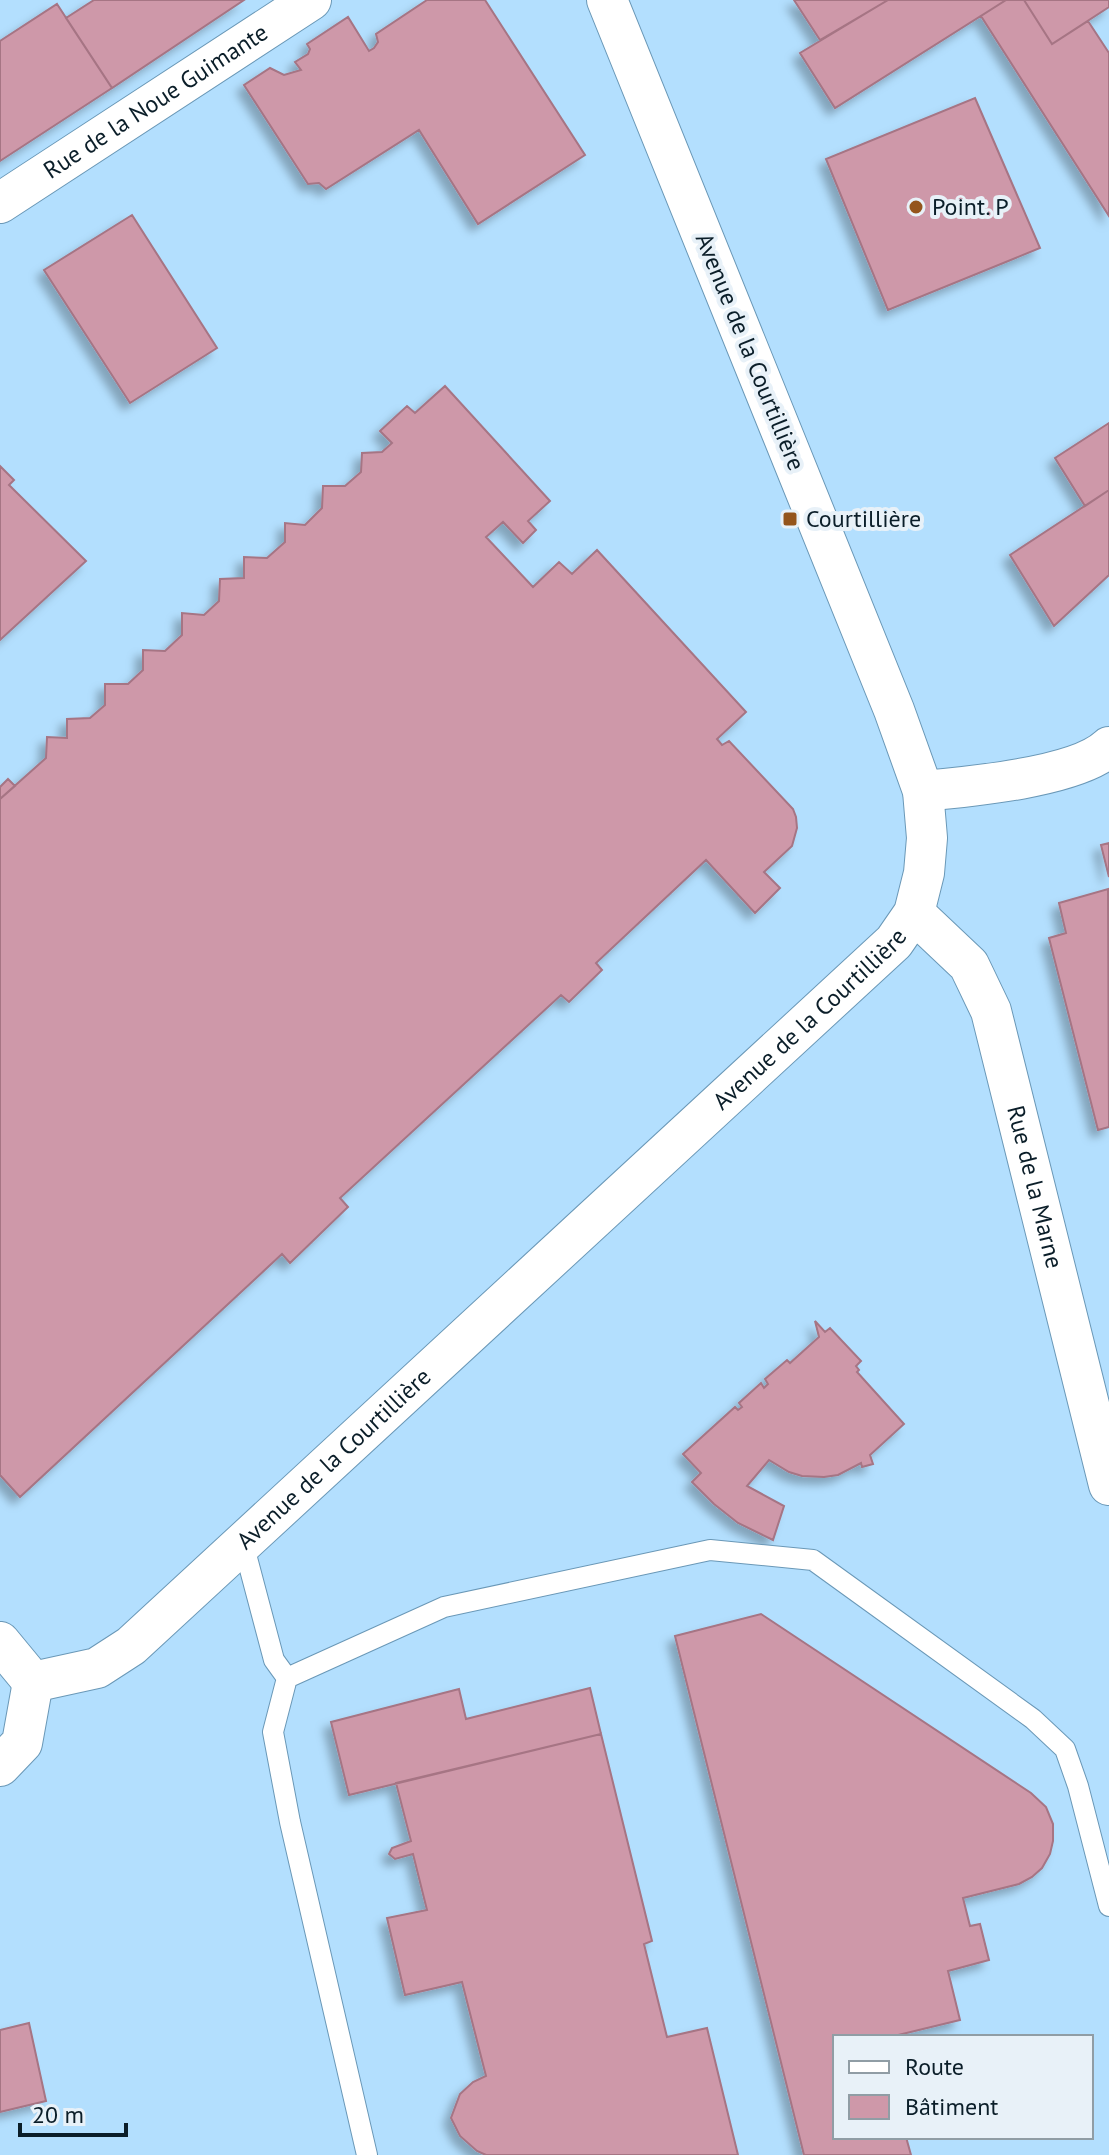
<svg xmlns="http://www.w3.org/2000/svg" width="1109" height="2155" font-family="'PT Sans',sans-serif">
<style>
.built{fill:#b3dffe;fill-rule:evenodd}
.building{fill:#ce98a9;stroke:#a67484;stroke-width:2;filter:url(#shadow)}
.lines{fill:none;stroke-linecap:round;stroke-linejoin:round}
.service-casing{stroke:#6a98b7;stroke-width:22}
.minor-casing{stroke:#6a98b7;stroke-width:42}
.service{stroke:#fff;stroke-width:20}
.minor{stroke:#fff;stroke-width:40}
.poi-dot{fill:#94551c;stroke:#e8f1f8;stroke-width:3}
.labels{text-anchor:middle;stroke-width:8;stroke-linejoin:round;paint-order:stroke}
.street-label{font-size:24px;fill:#0b1e29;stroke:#e8f1f8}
.poi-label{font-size:24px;fill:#0b1e29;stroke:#e8f1f8;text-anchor:start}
</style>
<defs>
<filter id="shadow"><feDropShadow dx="-7" dy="7" stdDeviation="4" flood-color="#0004"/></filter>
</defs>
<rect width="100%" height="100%" fill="#cbe7fb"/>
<path class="built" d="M 0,0 L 1109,0 L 1109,2155 L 0,2155 ZM 835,2037 L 1091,2037 L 1091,2137 L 835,2137 Z"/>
<path class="building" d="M 94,0 L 244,0 L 112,88 L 66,18 Z
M 427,0 L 485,0 L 585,155 L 478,224 L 419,130 L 326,189 L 319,183 L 308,184 L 244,85 L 270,68 L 284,75 L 301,70 L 295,62 L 308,54 L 310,49 L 307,44 L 348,17 L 369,51 L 374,48 L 378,42 L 376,34 Z
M 794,0 L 888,0 L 820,40 Z
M 888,0 L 1006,0 L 835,108 L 800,53 Z
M 1006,0 L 1024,0 L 1052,44 L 1088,21 L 1109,53 L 1109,216 L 981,16 Z
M 1024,0 L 1109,0 L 1109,7 L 1052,44 Z
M 57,4 L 112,88 L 0,161 L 0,41 Z
M 975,98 L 1040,248 L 888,310 L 826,159 Z
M 132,215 L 217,348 L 130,403 L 44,270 Z
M 445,386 L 550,501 L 528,521 L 536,530 L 523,543 L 503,522 L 486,537 L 533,587 L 559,562 L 572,574 L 597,550 L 746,712 L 717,739 L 722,745 L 729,741 L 793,809 L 796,817 L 797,828 L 792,846 L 764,872 L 780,888 L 755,913 L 706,860 L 596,963 L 602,970 L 569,1002 L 561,995 L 340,1198 L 348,1207 L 290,1263 L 282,1254 L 20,1497 L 0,1475 L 0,799 L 46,758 L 47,737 L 67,738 L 67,719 L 90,718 L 105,705 L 105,684 L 128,684 L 143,670 L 143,650 L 165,651 L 182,635 L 182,613 L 204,615 L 219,601 L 220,579 L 244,578 L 244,557 L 267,558 L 285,542 L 285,523 L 305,525 L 322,508 L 323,486 L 345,486 L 361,472 L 362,453 L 382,452 L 392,443 L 380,431 L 407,406 L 415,413 Z
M 1109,423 L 1109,490 L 1085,506 L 1055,458 Z
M 0,466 L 14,480 L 9,485 L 86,561 L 0,640 Z
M 1109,490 L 1109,575 L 1054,626 L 1010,555 Z
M 8,779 L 15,786 L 0,799 L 0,787 Z
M 1109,843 L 1109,877 L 1101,845 Z
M 1108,889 L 1109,1127 L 1098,1130 L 1049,938 L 1066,933 L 1059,903 Z
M 815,1321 L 825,1332 L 830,1328 L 861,1361 L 856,1366 L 859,1370 L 857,1372 L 904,1424 L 870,1455 L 873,1464 L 862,1467 L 861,1463 L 838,1475 L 824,1477 L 802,1476 L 789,1472 L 769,1460 L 747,1486 L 784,1506 L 773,1540 L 738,1523 L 714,1504 L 692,1482 L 701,1473 L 683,1454 L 735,1407 L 738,1410 L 742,1407 L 739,1403 L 761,1383 L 764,1388 L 768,1384 L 765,1379 L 787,1360 L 790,1363 L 819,1337 Z
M 761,1614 L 1031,1793 L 1046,1807 L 1053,1824 L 1053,1841 L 1050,1854 L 1042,1868 L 1032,1877 L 1019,1884 L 963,1898 L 970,1926 L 980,1924 L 989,1960 L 948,1971 L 960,2020 L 890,2037 L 835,2037 L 835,2137 L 906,2137 L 911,2155 L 804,2155 L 675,1636 Z
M 590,1688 L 601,1734 L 349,1795 L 331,1722 L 459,1689 L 466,1719 Z
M 601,1734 L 652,1941 L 644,1944 L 667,2037 L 707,2028 L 738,2155 L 486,2155 L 477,2151 L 460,2136 L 451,2118 L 460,2094 L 473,2082 L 486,2076 L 462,1982 L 405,1995 L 387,1918 L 427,1910 L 413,1854 L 395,1859 L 389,1854 L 392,1848 L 411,1841 L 396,1783 Z
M 29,2023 L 46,2101 L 0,2112 L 0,2030 Z"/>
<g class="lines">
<defs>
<path id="service" d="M 243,1543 L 274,1660 L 287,1678
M 367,2155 L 290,1822 L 273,1732 L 287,1678 L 444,1607 L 710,1550 L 813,1560 L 1033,1719 L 1065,1749 L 1078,1786 L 1109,1906"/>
<g id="minor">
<path id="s1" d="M 0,203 L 311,0"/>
<path d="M 923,791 C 968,787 1077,777 1109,747"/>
<path id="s2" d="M 914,913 L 969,965 L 991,1011 L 1109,1485"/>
<path d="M 0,1642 L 33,1682"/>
<path id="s3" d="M 33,1682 L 97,1668 L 131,1646 L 894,942 L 914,913 L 924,873 L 927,838 L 923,791 L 894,710 L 607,0"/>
<path d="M 0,1766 L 22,1743 L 33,1682"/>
</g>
</defs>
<use href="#service" class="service-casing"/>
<use href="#minor" class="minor-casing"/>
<use href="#service" class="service"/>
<use href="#minor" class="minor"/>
</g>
<g class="poi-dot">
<circle cx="916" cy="207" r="8"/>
<rect x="782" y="511" width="16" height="16" rx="4"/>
</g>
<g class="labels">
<g class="street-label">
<text dy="8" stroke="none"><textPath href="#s1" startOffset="186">Rue de la Noue Guimante</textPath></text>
<text transform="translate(750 352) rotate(68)" y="8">Avenue de la Courtillière</text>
<text dy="8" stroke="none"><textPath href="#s3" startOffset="1030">Avenue de la Courtillière</textPath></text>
<text dy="8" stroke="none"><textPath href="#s2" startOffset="308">Rue de la Marne</textPath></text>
<text dy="8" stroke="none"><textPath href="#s3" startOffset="382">Avenue de la Courtillière</textPath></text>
</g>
<g class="poi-label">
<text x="932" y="215">Point. P</text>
<text x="806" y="527">Courtillière</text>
</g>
</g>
<rect x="833" y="2035" width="260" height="104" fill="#e8f1f8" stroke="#909da5" stroke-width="2"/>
<rect x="849" y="2061" width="40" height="12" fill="#ffffff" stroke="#909da5" stroke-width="2"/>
<text x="905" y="2075" font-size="24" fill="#0b1e29">Route</text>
<rect x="849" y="2095" width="40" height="24" fill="#ce98a9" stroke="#909da5" stroke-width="2"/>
<text x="905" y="2115" font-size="24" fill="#0b1e29">Bâtiment</text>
<path d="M20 2123v12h106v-12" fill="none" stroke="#0b1e29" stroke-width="4"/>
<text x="32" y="2123" font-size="24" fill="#0b1e29" stroke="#e8f1f8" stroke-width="6" paint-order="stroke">20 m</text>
</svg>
